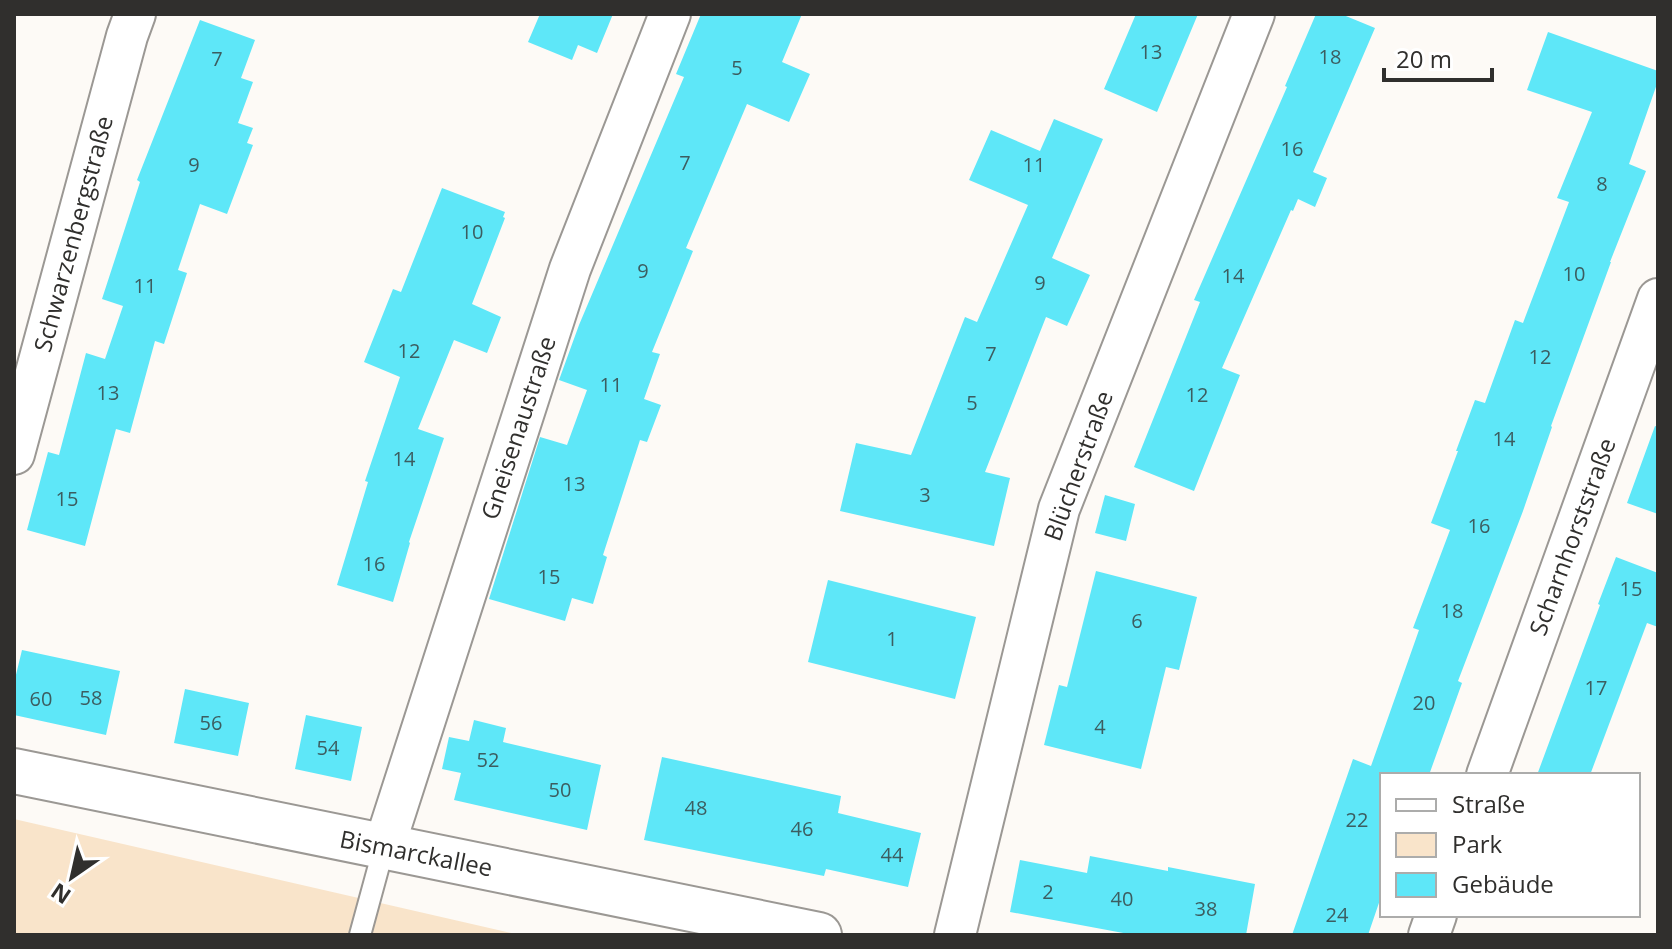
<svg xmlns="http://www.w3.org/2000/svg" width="1672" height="949" font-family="'Open Sans',sans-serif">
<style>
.green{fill:#f9e4ca}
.building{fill:#5ee7f8}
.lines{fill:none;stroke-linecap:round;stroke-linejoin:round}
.lane-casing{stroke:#9b9894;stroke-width:24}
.street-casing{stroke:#9b9894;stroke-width:44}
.secondary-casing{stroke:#9b9894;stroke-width:48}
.lane{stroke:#fff;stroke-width:20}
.street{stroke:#fff;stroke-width:40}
.secondary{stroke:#fff;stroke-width:44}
.labels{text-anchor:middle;stroke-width:6;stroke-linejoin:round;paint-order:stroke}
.number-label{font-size:20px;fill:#3c5d60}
.street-label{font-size:24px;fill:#302f2d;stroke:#fff}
</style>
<rect width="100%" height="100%" fill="#fdfaf6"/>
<path class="green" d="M 14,819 L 520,935 L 14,935 Z"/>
<path class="building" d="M 540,14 L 613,14 L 597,53 L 578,45 L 572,60 L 528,42 Z
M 701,14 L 802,14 L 782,62 L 810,74 L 789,122 L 747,104 L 686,248 L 693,251 L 652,352 L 660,354 L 644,399 L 661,405 L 647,442 L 640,440 L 603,555 L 607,557 L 593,604 L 572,598 L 565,621 L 489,599 L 540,437 L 567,445 L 587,390 L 559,380 L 579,325 L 684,77 L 676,74 Z
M 1136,14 L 1198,14 L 1157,112 L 1104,89 Z
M 1316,14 L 1341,14 L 1375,28 L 1313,172 L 1327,178 L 1315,207 L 1298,199 L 1293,211 L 1291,210 L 1222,368 L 1240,375 L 1194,491 L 1134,467 L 1200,302 L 1194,300 L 1287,87 L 1285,86 Z
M 200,20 L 255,40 L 241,78 L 253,82 L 238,123 L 253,128 L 247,143 L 253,145 L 227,214 L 200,204 L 178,270 L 187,273 L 164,344 L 155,341 L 130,433 L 116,429 L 85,546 L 27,530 L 48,452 L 59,455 L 86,353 L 105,359 L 123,306 L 102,299 L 140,182 L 137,180 Z
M 1548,32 L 1658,71 L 1658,81 L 1629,164 L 1646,171 L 1610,262 L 1611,262 L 1551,426 L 1552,427 L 1523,511 L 1458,681 L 1462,683 L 1429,775 L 1382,775 L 1382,894 L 1368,935 L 1292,935 L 1353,759 L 1371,766 L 1419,630 L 1413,628 L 1450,530 L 1431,523 L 1458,451 L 1456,451 L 1475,400 L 1485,403 L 1515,320 L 1523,323 L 1569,202 L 1557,198 L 1592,112 L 1527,90 Z
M 1054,119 L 1103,139 L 1052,258 L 1090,275 L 1067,326 L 1046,317 L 985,472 L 1010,478 L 994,546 L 840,511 L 856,443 L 911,455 L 965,317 L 977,322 L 1028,205 L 969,180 L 991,130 L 1040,151 Z
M 442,188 L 505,212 L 503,217 L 505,218 L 472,304 L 501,317 L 487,353 L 454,340 L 418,429 L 444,438 L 409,542 L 410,543 L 393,602 L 337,585 L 368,482 L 365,481 L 400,377 L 364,362 L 393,289 L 401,292 Z
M 1655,426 L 1658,427 L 1658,514 L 1627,503 Z
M 1105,495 L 1135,504 L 1126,541 L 1095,533 Z
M 1616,557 L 1658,573 L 1658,627 L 1647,623 L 1590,775 L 1537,775 L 1600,605 L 1598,604 Z
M 1096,571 L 1197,597 L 1179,670 L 1166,667 L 1141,769 L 1044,745 L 1059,685 L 1067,687 Z
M 828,580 L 976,617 L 955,699 L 808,662 Z
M 22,650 L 120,671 L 106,735 L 14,715 L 14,683 Z
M 185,689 L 249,703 L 238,756 L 174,743 Z
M 306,715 L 362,727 L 351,781 L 295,769 Z
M 474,720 L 506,728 L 503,742 L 601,765 L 587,830 L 454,800 L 461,773 L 442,769 L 449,737 L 469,741 Z
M 662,757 L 841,796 L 838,813 L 921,833 L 908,887 L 826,869 L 824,876 L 644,840 Z
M 1090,856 L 1168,871 L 1168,867 L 1255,884 L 1246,935 L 1134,935 L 1010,912 L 1020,860 L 1087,873 Z"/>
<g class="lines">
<defs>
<path id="lane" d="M 360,935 L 384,847"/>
<path id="street" d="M 14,454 L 127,36 L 135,14
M 1487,775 L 1658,299
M 384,847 L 570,269 L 670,14
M 955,935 L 1059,509 L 1254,14
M 1429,935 L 1436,915"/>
<path id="secondary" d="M 14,771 L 819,935"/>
</defs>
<use href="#lane" class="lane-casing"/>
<use href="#street" class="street-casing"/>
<use href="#secondary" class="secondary-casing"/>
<use href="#lane" class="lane"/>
<use href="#street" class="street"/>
<use href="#secondary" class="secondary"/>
</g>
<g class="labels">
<g class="number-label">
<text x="1151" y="59">13</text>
<text x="1330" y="64">18</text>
<text x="217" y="66">7</text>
<text x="737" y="75">5</text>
<text x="1292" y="156">16</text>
<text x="685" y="170">7</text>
<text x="194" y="172">9</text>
<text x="1034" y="172">11</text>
<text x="1602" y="191">8</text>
<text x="472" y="239">10</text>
<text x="643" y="278">9</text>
<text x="1574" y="281">10</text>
<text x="1233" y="283">14</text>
<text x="1040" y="290">9</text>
<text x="145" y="293">11</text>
<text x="409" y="358">12</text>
<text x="991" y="361">7</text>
<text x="1540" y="364">12</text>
<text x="611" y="392">11</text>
<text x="108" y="400">13</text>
<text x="1197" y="402">12</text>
<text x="972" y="410">5</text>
<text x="1504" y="446">14</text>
<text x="404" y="466">14</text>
<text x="574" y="491">13</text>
<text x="925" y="502">3</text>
<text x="67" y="506">15</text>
<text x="1479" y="533">16</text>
<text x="374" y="571">16</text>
<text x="549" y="584">15</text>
<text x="1631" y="596">15</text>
<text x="1452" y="618">18</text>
<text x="1137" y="628">6</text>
<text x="892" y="646">1</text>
<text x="1596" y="695">17</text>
<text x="91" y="705">58</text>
<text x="41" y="706">60</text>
<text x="1424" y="710">20</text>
<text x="211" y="730">56</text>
<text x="1100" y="734">4</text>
<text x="328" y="755">54</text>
<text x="488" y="767">52</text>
<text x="560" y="797">50</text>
<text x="696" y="815">48</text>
<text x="1357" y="827">22</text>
<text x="802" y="836">46</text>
<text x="892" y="862">44</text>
<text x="1048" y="899">2</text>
<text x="1122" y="906">40</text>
<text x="1206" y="916">38</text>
<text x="1337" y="922">24</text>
</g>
<g class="street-label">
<text transform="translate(74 234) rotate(-75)" y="8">Schwarzenbergstraße</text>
<text transform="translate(519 428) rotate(-72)" y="8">Gneisenaustraße</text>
<text transform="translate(1079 466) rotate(-70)" y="8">Blücherstraße</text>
<text transform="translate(1573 537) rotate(-70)" y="8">Scharnhorststraße</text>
<text transform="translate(416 854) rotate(11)" y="8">Bismarckallee</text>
</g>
</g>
<rect width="1672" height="949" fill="none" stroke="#302f2d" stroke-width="32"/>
<rect x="1380" y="773" width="260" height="144" fill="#ffffff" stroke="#acacab" stroke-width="2"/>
<rect x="1396" y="799" width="40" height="12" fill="#ffffff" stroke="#acacab" stroke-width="2"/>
<text x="1452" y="813" font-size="24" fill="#302f2d">Straße</text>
<rect x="1396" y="833" width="40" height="24" fill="#f9e4ca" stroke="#acacab" stroke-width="2"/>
<text x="1452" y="853" font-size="24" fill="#302f2d">Park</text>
<rect x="1396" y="873" width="40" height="24" fill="#5ee7f8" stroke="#acacab" stroke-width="2"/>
<text x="1452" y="893" font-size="24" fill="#302f2d">Gebäude</text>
<g transform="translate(72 877) rotate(214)" stroke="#ffffff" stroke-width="6" paint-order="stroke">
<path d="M0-6L14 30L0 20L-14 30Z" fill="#302f2d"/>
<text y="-12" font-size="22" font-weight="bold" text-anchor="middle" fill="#302f2d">N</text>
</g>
<path d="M1384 68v12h108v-12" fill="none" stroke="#302f2d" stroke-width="4"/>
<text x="1396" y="68" font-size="24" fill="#302f2d" stroke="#ffffff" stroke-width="6" paint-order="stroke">20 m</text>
</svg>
